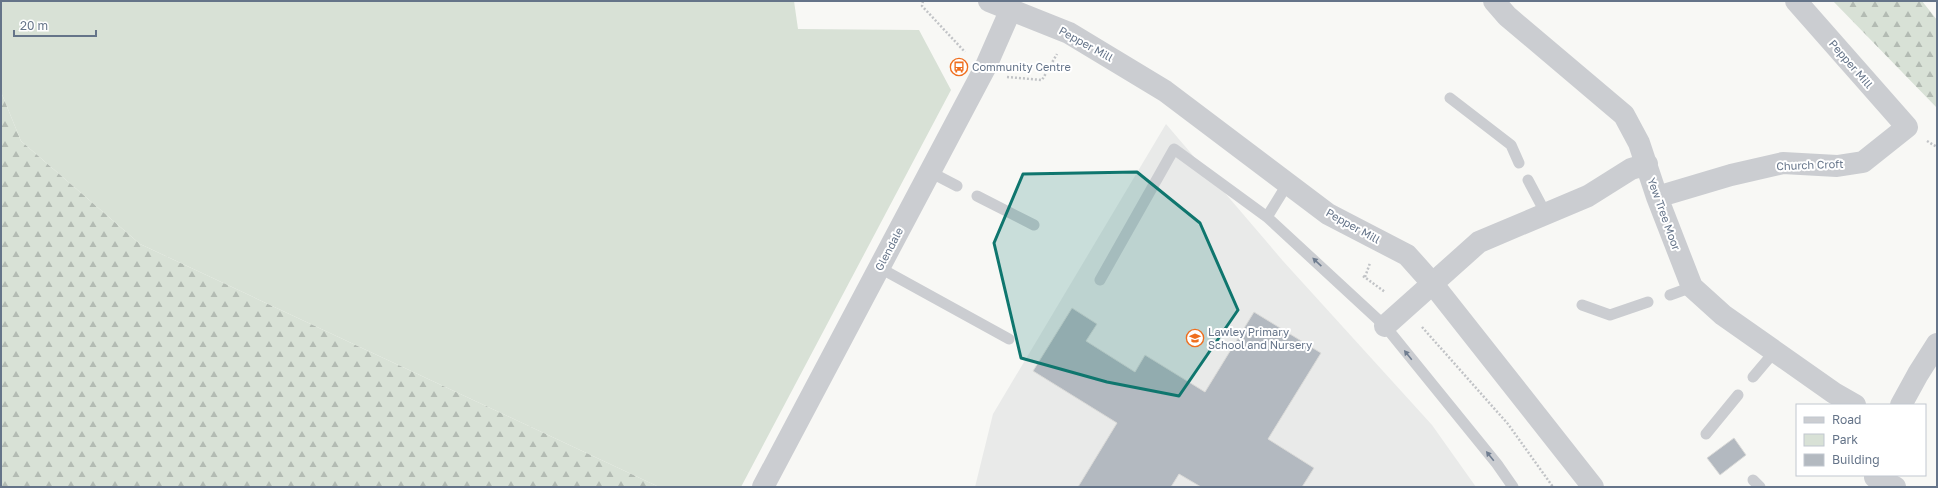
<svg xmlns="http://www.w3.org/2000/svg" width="1938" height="488" font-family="'Golos Text',sans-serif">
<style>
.built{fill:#e9eae9}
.green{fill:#d8e1d6}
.forest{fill:url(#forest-firs)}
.building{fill:#b3b9c0;stroke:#dadad8}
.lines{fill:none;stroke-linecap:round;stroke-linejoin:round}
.path{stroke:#c1c3c6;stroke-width:2.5;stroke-dasharray:2 2;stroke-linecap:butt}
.lane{stroke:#cbcdd1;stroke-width:11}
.street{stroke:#cbcdd1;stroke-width:22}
.oneway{fill:#6f7d90}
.marked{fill:#0f766e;fill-opacity:0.2;stroke:#0f766e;stroke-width:3;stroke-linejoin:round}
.labels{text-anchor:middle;stroke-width:4;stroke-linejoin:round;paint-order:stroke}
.street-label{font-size:11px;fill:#657489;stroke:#fff}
.poi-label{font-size:11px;fill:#657489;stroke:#fff;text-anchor:start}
</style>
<defs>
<pattern id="forest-firs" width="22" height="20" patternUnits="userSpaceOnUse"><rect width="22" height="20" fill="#d8e1d6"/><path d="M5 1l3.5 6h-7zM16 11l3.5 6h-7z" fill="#b3bbb3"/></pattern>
</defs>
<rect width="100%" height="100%" fill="#f8f8f5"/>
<path class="built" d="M 1166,124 L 1283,261 L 1432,425 L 1476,487 L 975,487 L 993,414 Z"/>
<path class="green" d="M 1,1 L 794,1 L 798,29 L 919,30 L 951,90 L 741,487 L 659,487 L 140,244 L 21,141 L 1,92 Z"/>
<path class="forest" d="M 1833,1 L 1922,1 L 1937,20 L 1937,108 Z
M 1,92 L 21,141 L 140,244 L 659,487 L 1,487 Z"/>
<path class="building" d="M 1072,308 L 1097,324 L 1086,341 L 1135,372 L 1145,355 L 1205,392 L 1254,312 L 1321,353 L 1268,439 L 1314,468 L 1302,487 L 1201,487 L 1179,474 L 1171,487 L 1078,487 L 1117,423 L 1033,371 Z
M 1734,438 L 1746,455 L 1720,475 L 1707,458 Z"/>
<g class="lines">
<path class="path" d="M 923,1 L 922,6 L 965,52
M 1007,77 L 1042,80 L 1057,54
M 1927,141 L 1937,147
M 1363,276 L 1385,292
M 1365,277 L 1370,263
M 1422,327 L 1508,424 L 1553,487"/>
<path class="lane" d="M 1450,98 L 1511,145 L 1519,163
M 930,172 L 957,186
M 1528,180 L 1546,214
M 977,196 L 1034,225
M 1267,217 L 1288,183
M 880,268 L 1009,339
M 1100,280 L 1174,149 L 1267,217 L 1385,326 L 1497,464 L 1513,487
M 1670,295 L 1692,287
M 1582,305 L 1610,315 L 1648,302
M 1753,377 L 1775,351
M 1706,434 L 1738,395
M 1753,480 L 1760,487"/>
<path class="street" d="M 989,1 L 1069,33 L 1165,91 L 1328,214 L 1407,255 L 1432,283 L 1593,487
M 1494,1 L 1507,16 L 1624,115 L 1639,143 L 1657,197 L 1692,287 L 1723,315 L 1834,393 L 1855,405
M 1657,197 L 1731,175 L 1783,163 L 1837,166 L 1863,162 L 1907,127 L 1796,1
M 1385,326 L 1479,242 L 1588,196 L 1631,169 L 1647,164
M 1901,405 L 1918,374 L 1937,344
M 1875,477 L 1895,487
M 763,487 L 986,66 L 1011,9"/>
</g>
<defs><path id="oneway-solid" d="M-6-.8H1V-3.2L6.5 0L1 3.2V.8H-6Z"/></defs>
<g class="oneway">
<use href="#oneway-solid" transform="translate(1317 262) rotate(-137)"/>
<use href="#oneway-solid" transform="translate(1408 355) rotate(-129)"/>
<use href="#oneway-solid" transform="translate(1490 456) rotate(-129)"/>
</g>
<path class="marked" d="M 1137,172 L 1200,223 L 1238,310 L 1179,396 L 1107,382 L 1021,358 L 994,243 L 1023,174 Z"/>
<defs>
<symbol id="bus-ring" viewBox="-11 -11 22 22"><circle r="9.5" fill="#fff" stroke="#ef6e1e" stroke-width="1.5"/><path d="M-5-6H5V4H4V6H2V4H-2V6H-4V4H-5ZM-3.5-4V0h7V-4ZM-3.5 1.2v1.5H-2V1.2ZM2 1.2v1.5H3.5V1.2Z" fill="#ef6e1e"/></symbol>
<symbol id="school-ring" viewBox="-11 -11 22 22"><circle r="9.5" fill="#fff" stroke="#ef6e1e" stroke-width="1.5"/><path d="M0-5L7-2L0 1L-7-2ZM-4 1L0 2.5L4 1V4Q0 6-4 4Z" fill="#ef6e1e"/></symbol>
</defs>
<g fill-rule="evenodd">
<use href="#bus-ring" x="949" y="57" width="20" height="20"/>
<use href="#school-ring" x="1185" y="328" width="20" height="20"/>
</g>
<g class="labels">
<g class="street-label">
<text transform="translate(1086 44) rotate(29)" y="4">Pepper Mill</text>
<text transform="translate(1851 64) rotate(49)" y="4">Pepper Mill</text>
<text transform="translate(1810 165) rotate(-2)" y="4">Church Croft</text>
<text transform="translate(1664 214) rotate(70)" y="4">Yew Tree Moor</text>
<text transform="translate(1353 226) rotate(29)" y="4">Pepper Mill</text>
<text transform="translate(889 249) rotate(-62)" y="4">Glendale</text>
</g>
<g class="poi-label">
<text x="972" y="71">Community Centre</text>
<text x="1208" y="336">Lawley Primary<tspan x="1208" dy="13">School and Nursery</tspan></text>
</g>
</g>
<rect width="1938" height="488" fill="none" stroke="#657489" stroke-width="4"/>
<rect x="1796" y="404" width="130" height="72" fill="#ffffff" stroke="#c1c7d0"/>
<rect x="1804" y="417" width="20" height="6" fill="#cbcdd1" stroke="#c1c7d0"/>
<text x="1832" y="424" font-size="12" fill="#657489">Road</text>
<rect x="1804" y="434" width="20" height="12" fill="#d8e1d6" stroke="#c1c7d0"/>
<text x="1832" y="444" font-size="12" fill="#657489">Park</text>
<rect x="1804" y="454" width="20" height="12" fill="#b3b9c0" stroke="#c1c7d0"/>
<text x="1832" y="464" font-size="12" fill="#657489">Building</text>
<path d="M14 30v6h82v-6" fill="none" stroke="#657489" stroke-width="2"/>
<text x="20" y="30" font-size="12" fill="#657489" stroke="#ffffff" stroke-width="3" paint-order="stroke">20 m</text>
</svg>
